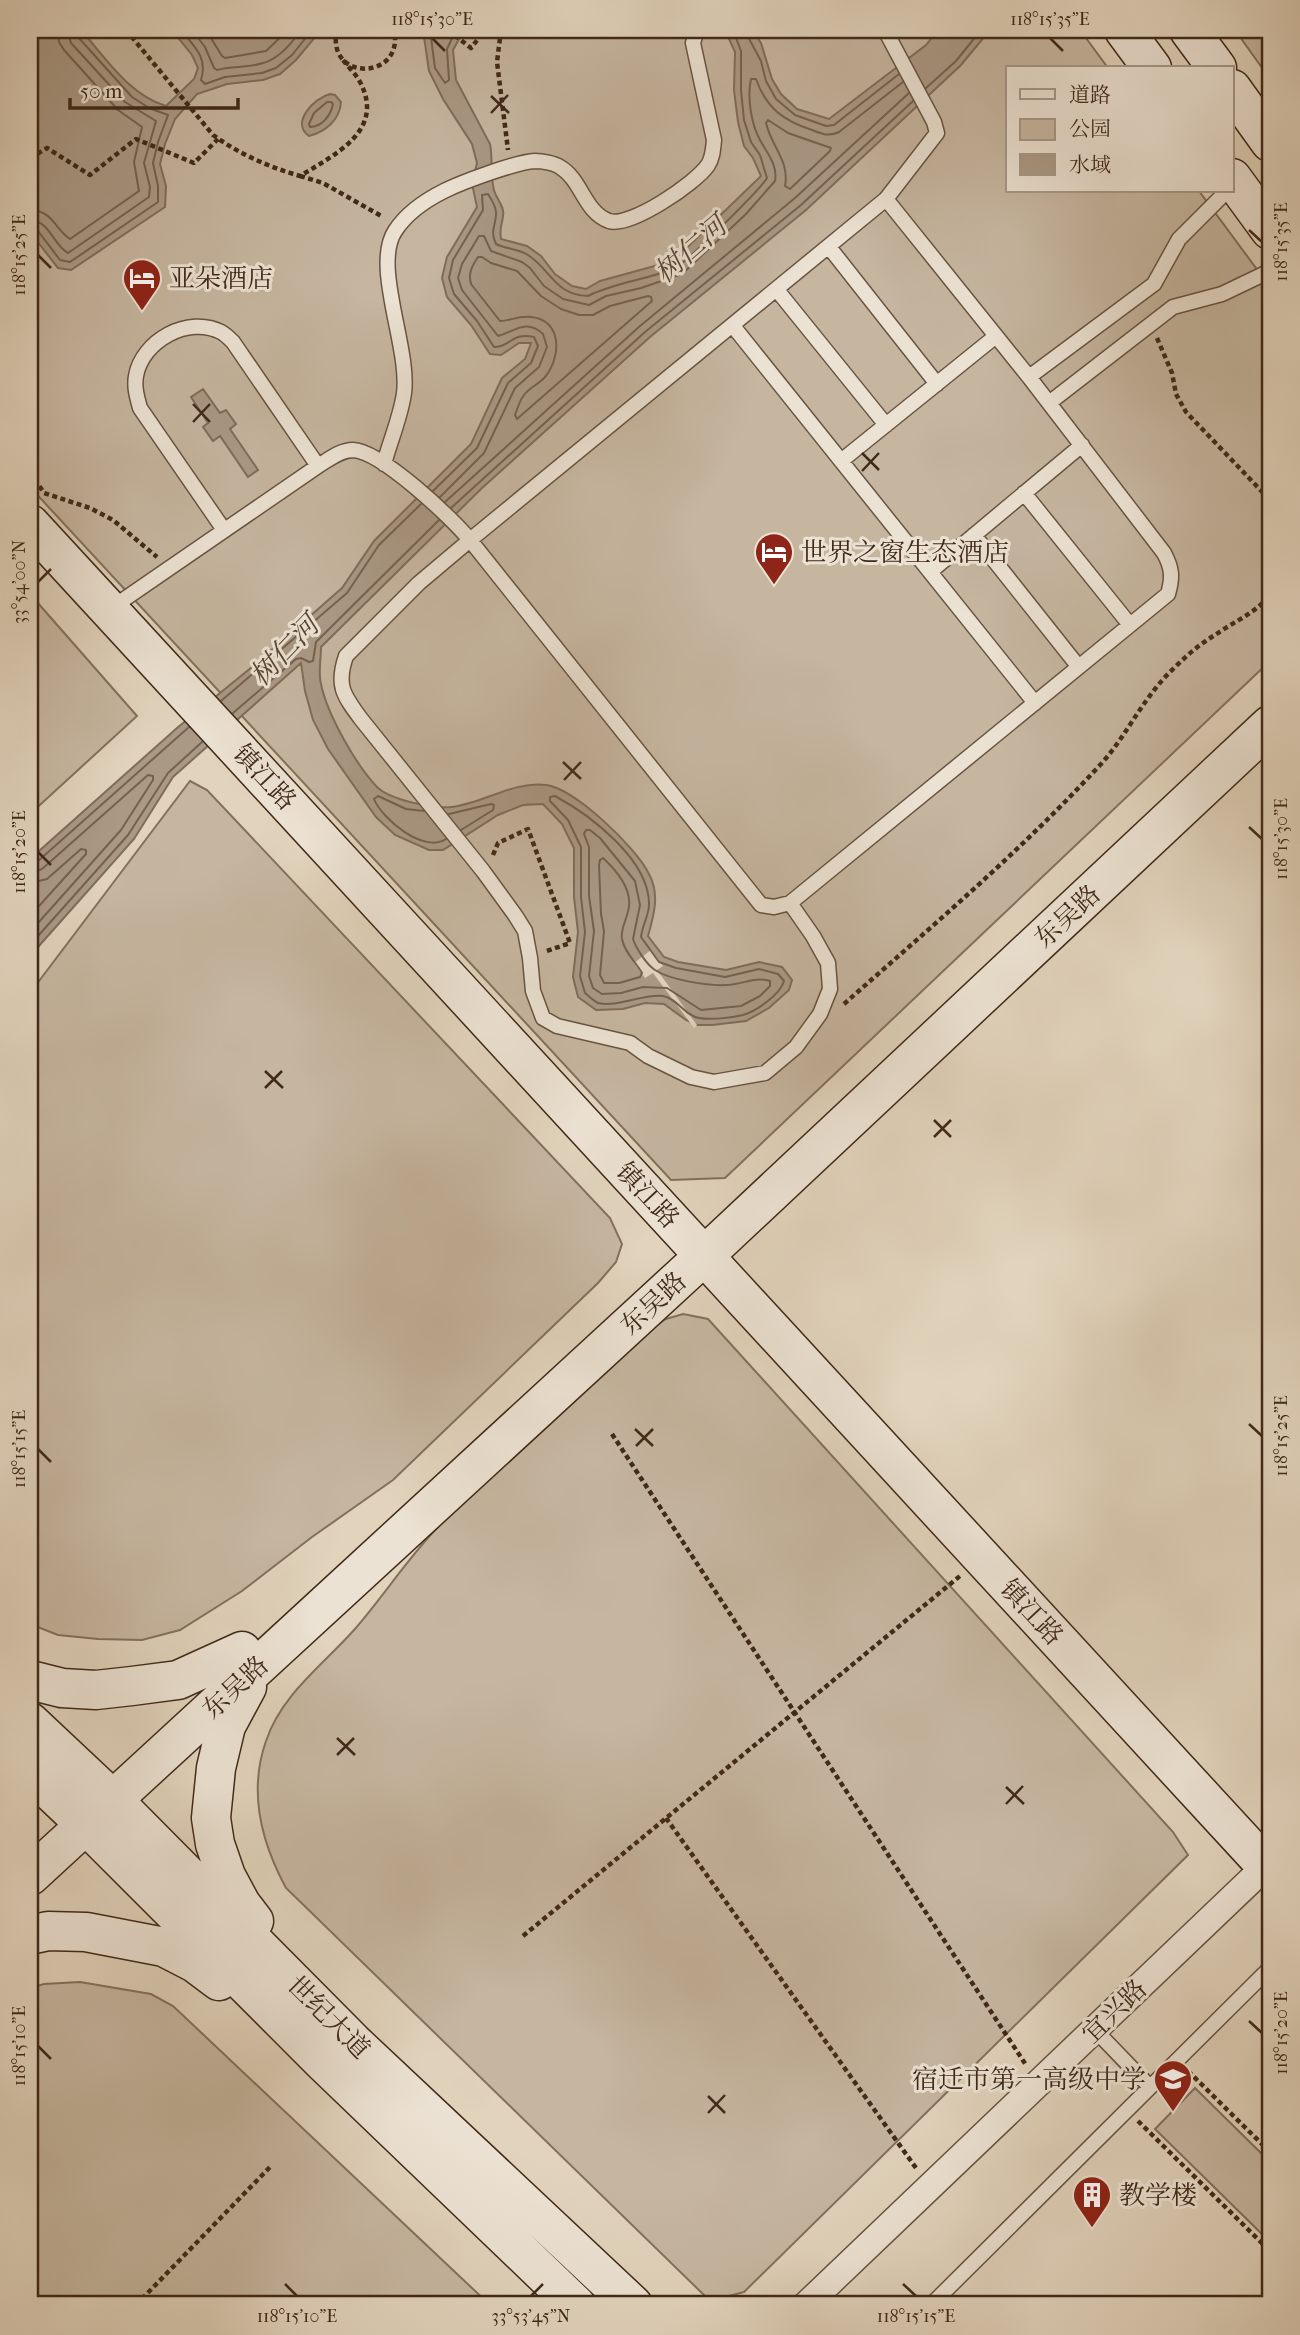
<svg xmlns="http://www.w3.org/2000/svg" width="1300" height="2335" font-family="'IM FELL French Canon','Noto Serif SC',serif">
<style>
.green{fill:#c6b6a0;stroke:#83705c;stroke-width:2}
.water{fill:#aa9985;stroke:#806c5a;stroke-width:2}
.pier{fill:#e1d3bc}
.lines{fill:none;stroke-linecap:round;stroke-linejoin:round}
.shore{stroke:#75614f;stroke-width:2}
.lane-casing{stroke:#685442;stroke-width:17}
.street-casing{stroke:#685442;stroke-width:29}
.secondary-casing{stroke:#402919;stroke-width:41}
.path{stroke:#402919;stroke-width:4.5;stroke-dasharray:5 3.5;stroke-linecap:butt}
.lane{stroke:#ece2d3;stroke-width:14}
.street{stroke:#ece2d3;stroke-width:26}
.secondary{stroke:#ece2d3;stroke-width:38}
.ticks{fill:none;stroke:#402919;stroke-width:2.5}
.labels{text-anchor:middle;stroke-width:6;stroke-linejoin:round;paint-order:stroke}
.poi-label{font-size:26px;fill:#402919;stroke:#ece2d3;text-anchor:start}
.street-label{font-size:26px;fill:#402919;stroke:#ece2d3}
.water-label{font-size:28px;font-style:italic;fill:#5a4534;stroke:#ece2d3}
.neatline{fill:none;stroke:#402919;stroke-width:2.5}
.ticks-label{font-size:18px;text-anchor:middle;fill:#402919}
</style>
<rect width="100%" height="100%" fill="#e1d3bc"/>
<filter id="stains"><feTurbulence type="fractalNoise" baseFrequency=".00286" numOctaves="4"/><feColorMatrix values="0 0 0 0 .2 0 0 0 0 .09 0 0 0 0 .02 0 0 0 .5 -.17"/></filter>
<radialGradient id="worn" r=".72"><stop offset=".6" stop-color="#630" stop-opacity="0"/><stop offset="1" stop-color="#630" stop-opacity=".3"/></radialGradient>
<path class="green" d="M 30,30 L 1080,30 L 1108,68 L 1008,68 L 1008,191 L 1199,191 L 1270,287 L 1270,661 L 725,1178 L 671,1180 L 30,487 Z
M 1235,30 L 1270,30 L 1270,79 Z
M 30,594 L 137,716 L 30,814 Z
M 190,781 L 207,790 L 610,1218 L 622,1244 L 616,1262 L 598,1283 L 393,1480 L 312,1537 L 242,1591 L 180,1630 L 142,1640 L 98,1639 L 58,1635 L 30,1624 L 30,993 Z
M 683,1314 L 708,1319 L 1173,1832 L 1188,1855 L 744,2292 L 725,2297 L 705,2296 L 286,1888 C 261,1842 248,1792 266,1741 C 281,1695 323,1665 354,1630 C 383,1597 407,1559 438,1527 C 505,1459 577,1396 647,1331 L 666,1319 Z
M 80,1982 L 151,1994 L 173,2006 L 490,2305 L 30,2305 L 30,1988 L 44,1984 Z
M 1195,2088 L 1270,2162 L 1270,2242 L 1155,2129 Z"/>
<path class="water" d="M 30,30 L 81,30 C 105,57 129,95 166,106 L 194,79 L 198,68 L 192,55 L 172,30 L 321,30 L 296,60 L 280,74 L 263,80 L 227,84 L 197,94 L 175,119 L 165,144 L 160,164 L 166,186 L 165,207 L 71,270 L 58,268 L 30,232 Z
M 423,30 L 464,30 L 453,50 L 456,80 L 490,144 C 493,159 490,175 494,190 C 496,199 505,206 503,216 C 502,226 499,228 501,239 L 527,246 L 541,256 L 555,274 L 572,286 L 586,289 L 600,281 L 673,261 L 761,176 L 753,158 L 744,146 L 738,122 L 734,90 L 735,52 L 725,30 L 752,30 L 761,43 L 772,79 L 781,94 L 797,109 L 829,119 L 926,45 L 938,30 L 990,30 L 961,65 L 806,210 L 650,337 L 482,488 L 321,647 C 321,659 318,673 321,684 C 327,714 356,765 377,787 C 390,800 434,809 452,807 C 484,803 513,781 546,785 C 574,788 637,848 649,874 C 660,894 654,915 648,936 L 664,957 L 678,962 L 726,970 L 759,962 L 782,967 L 792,980 L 789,990 L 769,1008 L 746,1021 L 712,1025 L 697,1025 L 686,1020 L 664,1004 L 645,1003 L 623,1009 L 596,1010 L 578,997 L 573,977 L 578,932 L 574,897 L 574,848 L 562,824 L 543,804 L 523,805 L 498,815 L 443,850 L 429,850 L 395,835 L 376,817 L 328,749 L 313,720 L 305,691 L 301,663 L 173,777 L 134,839 L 30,956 L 30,859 L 177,728 L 252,667 L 342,588 L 374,541 L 471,444 L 502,378 L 525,359 L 531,343 L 519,343 L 501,355 L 490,354 L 471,325 L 447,297 L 442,278 L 447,257 L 477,207 L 472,184 L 477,163 L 472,144 L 443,99 L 429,71 Z
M 330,94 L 335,95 L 341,102 C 340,120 325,132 309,136 C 290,123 314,98 330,94 Z
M 203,389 L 220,413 L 226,410 L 236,424 L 230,429 L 258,470 L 248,477 L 220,436 L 213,441 L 203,427 L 208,423 L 191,397 Z"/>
<path class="pier" d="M 651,950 L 663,966 L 657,970 L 697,1025 L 694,1028 L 653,973 L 645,978 L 634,963 Z"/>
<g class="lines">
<path class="shore" d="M 181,30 C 195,47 208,58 201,80 L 205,84 L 225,77 L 262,73 L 276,68 L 292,55 L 312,30
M 192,30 L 205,47 L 214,68 L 217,70 C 232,66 248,68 263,63 C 279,59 292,43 301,30
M 206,30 L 222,56 L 225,58 L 266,51 L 288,30
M 430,30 L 435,68 L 445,83 L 449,80 L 447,49 L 456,30
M 746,30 L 747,35 L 761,61 L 766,81 L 776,99 L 795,115 L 826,126 L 834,125 L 899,74
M 926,88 L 956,61 L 981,30
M 327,102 L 331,102 L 333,104 C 331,115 322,127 310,127 L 309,124 L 314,113 Z
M 768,120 L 788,133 L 831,148 L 830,151 L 790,189 L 785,186 C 790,161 771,146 766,123 Z
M 30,210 C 52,210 55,229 70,239 L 139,191 L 134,162 L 142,127 L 118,110 L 64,50 L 59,42 L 57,30
M 30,220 C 50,221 53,245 68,253 L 149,197 L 150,187 L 144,163 L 156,121 L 125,102 L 71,43 L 67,30
M 30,229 L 38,231 L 60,260 L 70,262 L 158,202 L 158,186 L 153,163 L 158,142 L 168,115 L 149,108 L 132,97 L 78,37 L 76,30
M 478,257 L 482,257 L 491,263 L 517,271 L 541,296 L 561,309 L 579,315 L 593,315 L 610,306 L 648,296 L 651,297 L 652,301 L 517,419 L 515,415 C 517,409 520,400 524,395 C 529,388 539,384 545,377 C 561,358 563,320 531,317 C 520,315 510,321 500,321 L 471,284 C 468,273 472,266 478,257 Z
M 433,491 L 477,448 L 508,383 L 531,363 L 538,346 L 534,337 C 511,332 511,347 494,347 L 477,321 L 454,294 L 449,278 L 453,260 L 483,210 L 482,195 L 488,194 C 492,200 497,208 496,215 C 495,228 490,231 496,244 C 506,249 519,249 528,255 C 551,270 555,295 588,296 C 616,282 647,280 675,268 C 687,262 760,190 767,178 L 760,155 L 751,142 L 744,120 L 741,90 L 741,51 L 733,30
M 440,497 L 484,453 L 515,388 L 539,367 L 547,347 L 543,334 C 526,318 514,332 498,336 L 462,290 L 458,278 L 462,264 L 479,236 L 484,236 L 491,251 L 522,262 L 530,268 L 544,286 L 563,299 L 589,305 L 606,296 L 641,288 L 682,274 L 746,214 L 775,181 C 778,165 767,153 760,140 C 751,124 747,96 751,79 L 756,79 C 766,108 784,121 812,130 C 822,134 829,137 839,132 L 903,82
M 445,502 L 640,326 L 795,198 L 909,93
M 451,508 L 645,332 L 801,205 L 913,101
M 221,701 L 347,593 L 379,545 L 421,504
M 233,713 L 296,659 L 301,658 L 309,662 L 313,661 L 316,642 L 439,520
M 555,796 C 590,815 650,860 649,905 C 649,915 642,926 641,937 L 659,962 L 676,968 L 725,977 L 759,969 L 778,974 L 784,981 C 780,995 756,1011 743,1015 C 731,1018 711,1020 699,1018 C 685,1016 677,998 663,996 C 642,994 616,1008 598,1003 C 594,1001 589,996 585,993 L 580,976 L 585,932 L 581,897 L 581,847 L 568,820 L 550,801 L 550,797 Z
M 424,811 L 406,809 L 378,796 L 374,799 C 382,819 424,854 446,839
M 449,814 L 491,804 L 494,805 L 493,810 L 461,830
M 586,830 L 590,830 L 600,838 L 635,881 L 640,905 L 633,939 C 636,948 646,964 655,970 C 670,980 708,986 726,985 C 742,985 754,976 770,981 L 770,986 L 760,996 L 741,1006 L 701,1010 L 667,988 L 643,987 L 621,993 L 602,994 L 593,988 L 589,976 L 594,931 L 589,896 L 589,847 L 584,834 Z
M 603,858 C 616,870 631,888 629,906 C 628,918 620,928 622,939 C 624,952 636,962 642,973 L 640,977 L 619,983 L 604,983 L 600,975 L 604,931 L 601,914 L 599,865 L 600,860 Z
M 30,864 L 37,862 L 189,727
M 30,873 L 42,869 L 148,775 L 153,776 L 153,780 L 121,830 L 30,932
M 30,883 L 47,879 L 81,849 L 86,850 L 86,854 L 30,916
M 30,945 L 128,835 L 168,773 L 202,742"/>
<defs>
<path id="lane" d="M 885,30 L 934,122 L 937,133 L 886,199
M 886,199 L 1029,377 L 1164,553 C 1172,568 1173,577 1168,594 L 790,903 L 774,907 L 761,905 L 470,540 Z
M 829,247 L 937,384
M 777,290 L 886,425
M 733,326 L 1035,703
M 1029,377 L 1154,284 L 1179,239 L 1227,191
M 1049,403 L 1173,307 L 1222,294 L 1270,271
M 841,461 L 996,336
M 384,464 C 390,441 401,416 404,393 C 410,348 372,266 395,231 C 406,214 426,200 444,191 C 462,182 516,162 535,161 C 542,161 554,163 560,167 C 582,180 584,212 609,221 C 630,228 696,183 708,165 C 713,157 713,149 714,140 L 693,43 L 697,30
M 1024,493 L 1130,625
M 224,530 L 140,408 C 137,397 134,387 136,376 C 142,341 188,315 221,332 C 225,334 230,339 233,342 L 318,466
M 974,535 L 1078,666
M 930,572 L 1082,445
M 110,609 L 318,466 C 328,460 340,450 353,450 C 381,451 452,518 470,540 L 419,583 L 346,656 C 336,685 343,695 361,719 L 483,871 L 515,915 L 525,931 L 530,958 L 533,991 L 543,1018 L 557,1026 L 630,1043 L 648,1056 L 691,1077 L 714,1082 L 765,1073 L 796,1047 L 820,1014 L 830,989 L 828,963 L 813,936 L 790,903
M 1095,2030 L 1150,2087
M 931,2305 L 1270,1968"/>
<path id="street" d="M 806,2305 L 1270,1862"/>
<path id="secondary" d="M 1124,30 L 1152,68
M 1189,30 L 1217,68
M 1232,89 L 1270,142
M 1232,178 L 1270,230
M 30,524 L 1266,1866
M 30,1680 L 62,1688 L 96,1690 L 132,1686 L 178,1680 L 242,1651
M 247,1687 L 226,1726 L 216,1768 L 211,1818 L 215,1844 L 226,1876 L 241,1904 L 254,1921
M 30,1722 L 113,1800 L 353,2042 L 633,2305
M 30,1772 L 86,1825 L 324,2063 L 576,2305
M 30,1876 L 704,1256 L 1270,725
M 30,1935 L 48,1931 L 86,1932 L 164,1947 L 195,1963 L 219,1981"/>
</defs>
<use href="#lane" class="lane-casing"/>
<use href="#street" class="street-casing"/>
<use href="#secondary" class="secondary-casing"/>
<path class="path" d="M 126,30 L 213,135 C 239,154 269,167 300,176 C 334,155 386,131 360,82 C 356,74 348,67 343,60
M 337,30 C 325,82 405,81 394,30
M 448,30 L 471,48 L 485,30
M 501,30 L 497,62 L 508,150
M 30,158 L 47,148 L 90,175 L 136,139 L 194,163 L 218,139
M 300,176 L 323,183 L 383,217
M 1157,338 L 1172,373 L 1176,394 L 1186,412 L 1270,500
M 30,472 L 44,493 L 90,508 L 113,520 L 157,557
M 493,855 L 498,843 L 528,829 L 570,943 L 544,952
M 844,1004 C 931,927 1021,851 1100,765 C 1126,737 1141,701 1170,672 C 1184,658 1198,645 1215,635 C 1233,622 1256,613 1270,595
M 612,1434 L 1026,2065
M 666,1818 L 916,2168
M 523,1936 L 960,1576
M 1188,2071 L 1270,2152
M 1138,2121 L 1270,2251
M 136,2305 L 272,2165"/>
<use href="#lane" class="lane"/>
<use href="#street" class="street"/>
<use href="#secondary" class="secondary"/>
</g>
<path class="ticks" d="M 432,38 L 445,51M 1050,38 L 1063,51M 491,96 L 509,113M 491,113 L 508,95M 1249,230 L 1262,242M 38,255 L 51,268M 193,404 L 210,422M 193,422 L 210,404M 862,453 L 879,470M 862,471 L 879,453M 38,582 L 51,569M 563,762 L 581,779M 564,780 L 581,762M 1249,827 L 1262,839M 38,852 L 51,865M 265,1071 L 283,1088M 265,1088 L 282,1071M 934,1120 L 951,1137M 934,1137 L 951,1120M 1249,1424 L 1262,1436M 635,1429 L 653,1446M 636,1446 L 653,1429M 38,1449 L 51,1462M 337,1738 L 355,1755M 337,1755 L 354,1738M 1006,1787 L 1024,1804M 1006,1804 L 1023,1786M 1249,2021 L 1262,2033M 38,2046 L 51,2059M 708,2096 L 725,2113M 708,2113 L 725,2095M 285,2284 L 297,2296M 903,2284 L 916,2296M 531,2296 L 543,2284"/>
<defs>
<symbol id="hotel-pin" viewBox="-11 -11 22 30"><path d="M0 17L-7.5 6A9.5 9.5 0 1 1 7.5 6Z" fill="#8f2418" stroke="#ece2d3"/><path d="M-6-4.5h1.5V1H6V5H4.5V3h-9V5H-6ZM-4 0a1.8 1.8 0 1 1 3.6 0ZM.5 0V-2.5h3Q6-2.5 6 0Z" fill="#fff"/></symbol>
<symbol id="school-pin" viewBox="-11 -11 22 30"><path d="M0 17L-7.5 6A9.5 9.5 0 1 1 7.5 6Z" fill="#8f2418" stroke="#ece2d3"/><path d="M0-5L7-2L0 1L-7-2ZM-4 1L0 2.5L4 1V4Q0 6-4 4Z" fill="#fff"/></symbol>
<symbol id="building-pin" viewBox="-11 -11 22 30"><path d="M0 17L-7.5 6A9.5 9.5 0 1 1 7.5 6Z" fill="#8f2418" stroke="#ece2d3"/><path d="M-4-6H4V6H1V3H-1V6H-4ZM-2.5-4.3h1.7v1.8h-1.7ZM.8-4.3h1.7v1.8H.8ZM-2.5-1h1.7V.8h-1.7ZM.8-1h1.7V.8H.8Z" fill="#fff"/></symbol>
</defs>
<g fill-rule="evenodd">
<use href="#hotel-pin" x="120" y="256" width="44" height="60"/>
<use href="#hotel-pin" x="752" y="530" width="44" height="60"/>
<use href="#school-pin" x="1151" y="2057" width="44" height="60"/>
<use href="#building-pin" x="1070" y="2173" width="44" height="60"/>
</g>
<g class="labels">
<g class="poi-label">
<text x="169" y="287">亚朵酒店</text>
<text x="801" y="561">世界之窗生态酒店</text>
<text x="1146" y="2088" text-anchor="end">宿迁市第一高级中学</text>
<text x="1119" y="2204">教学楼</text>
</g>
<g class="street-label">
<text transform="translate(265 777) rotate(47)" y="9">镇江路</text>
<text transform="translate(1067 916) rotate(-43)" y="9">东吴路</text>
<text transform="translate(648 1195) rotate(47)" y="9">镇江路</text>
<text transform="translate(653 1303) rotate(-43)" y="9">东吴路</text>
<text transform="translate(1032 1612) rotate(47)" y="9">镇江路</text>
<text transform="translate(235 1687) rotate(-43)" y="9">东吴路</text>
<text transform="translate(1114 2011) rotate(-44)" y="9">宜兴路</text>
<text transform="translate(329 2017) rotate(45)" y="9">世纪大道</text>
</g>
<g class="water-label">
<text transform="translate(690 249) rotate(-41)" y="10">树仁河</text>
<text transform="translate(284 650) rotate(-46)" y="10">树仁河</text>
</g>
</g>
<rect width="1300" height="2335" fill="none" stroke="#e1d3bc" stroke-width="77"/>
<rect x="1006" y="66" width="228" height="126" fill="#ece2d3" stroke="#a79889" stroke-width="2"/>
<rect x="1020" y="89" width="35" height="10" fill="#ece2d3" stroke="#a79889" stroke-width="2"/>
<text x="1069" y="102" font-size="21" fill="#402919">道路</text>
<rect x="1020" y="119" width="35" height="21" fill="#c6b6a0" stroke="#a79889" stroke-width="2"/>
<text x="1069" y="136" font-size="21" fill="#402919">公园</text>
<rect x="1020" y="154" width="35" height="21" fill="#aa9985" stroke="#a79889" stroke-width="2"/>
<text x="1069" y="172" font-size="21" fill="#402919">水域</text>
<path d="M70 98v10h168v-10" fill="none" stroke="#402919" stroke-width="3.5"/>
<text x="80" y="98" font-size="21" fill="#402919" stroke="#ece2d3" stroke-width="5" paint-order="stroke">50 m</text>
<rect x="38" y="38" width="1224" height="2258" class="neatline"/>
<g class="ticks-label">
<text x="432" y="25">118°15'30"E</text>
<text x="1050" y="25">118°15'35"E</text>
<text transform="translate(1281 242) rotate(-90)" y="6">118°15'35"E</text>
<text transform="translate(19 255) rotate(-90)" y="6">118°15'25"E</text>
<text transform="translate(19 582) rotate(-90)" y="6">33°54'00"N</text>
<text transform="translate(1281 839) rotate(-90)" y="6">118°15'30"E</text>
<text transform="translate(19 852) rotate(-90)" y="6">118°15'20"E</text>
<text transform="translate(1281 1436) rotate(-90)" y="6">118°15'25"E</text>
<text transform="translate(19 1449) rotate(-90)" y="6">118°15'15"E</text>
<text transform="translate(1281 2033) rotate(-90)" y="6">118°15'20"E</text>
<text transform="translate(19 2046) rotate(-90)" y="6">118°15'10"E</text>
<text x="297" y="2322">118°15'10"E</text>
<text x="531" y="2322">33°53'45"N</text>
<text x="916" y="2322">118°15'15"E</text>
</g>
<rect width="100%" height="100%" filter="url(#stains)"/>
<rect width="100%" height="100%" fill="url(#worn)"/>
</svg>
